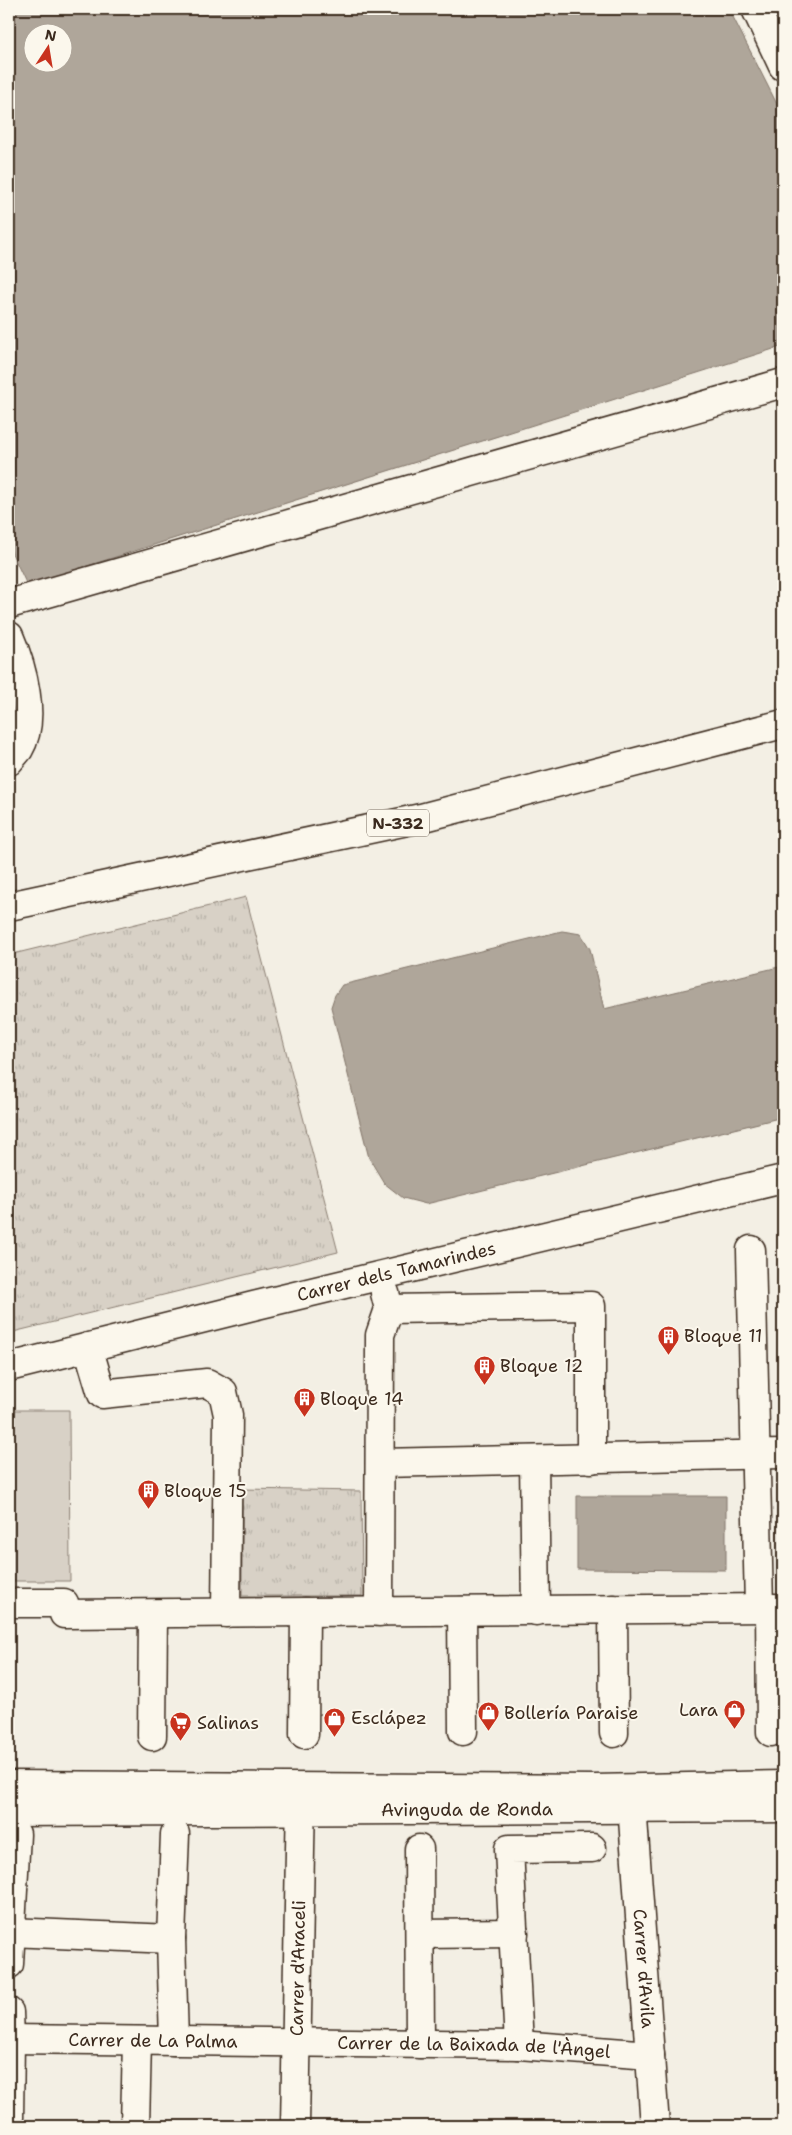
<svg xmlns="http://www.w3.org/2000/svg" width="792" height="2135" font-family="'Shantell Sans',sans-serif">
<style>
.grass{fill:url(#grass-tufts);stroke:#8a7e72}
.garden{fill:#d8d1c6;stroke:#8a7e72}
.water{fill:#afa69a;stroke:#817468;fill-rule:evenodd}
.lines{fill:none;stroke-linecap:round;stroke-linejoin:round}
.minor-casing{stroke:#3b2a1e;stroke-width:31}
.highway-casing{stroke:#3b2a1e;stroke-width:31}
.minor{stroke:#fbf7ec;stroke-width:28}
.highway{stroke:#fbf7ec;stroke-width:28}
.labels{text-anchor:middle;stroke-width:4;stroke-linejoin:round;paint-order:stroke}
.shield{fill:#fbf7ec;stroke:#75685c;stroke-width:1}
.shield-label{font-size:16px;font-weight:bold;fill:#3b2a1e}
.street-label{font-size:18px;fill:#3b2a1e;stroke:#fbf7ec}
.poi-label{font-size:18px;fill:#3b2a1e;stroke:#fbf7ec;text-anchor:start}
</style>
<defs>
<pattern id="grass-tufts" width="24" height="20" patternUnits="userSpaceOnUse" patternTransform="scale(1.25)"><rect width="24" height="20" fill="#d8d1c6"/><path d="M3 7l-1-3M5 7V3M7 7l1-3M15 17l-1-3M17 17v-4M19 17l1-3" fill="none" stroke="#bab4aa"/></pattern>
</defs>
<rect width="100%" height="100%" fill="#f3efe4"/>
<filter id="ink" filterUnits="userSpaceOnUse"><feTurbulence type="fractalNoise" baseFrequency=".02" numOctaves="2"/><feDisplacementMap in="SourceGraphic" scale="10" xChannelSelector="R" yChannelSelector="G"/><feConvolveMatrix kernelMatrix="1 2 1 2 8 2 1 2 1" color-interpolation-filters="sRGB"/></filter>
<g filter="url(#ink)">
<path class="grass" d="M 246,897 L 338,1252 L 9,1333 L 9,955 Z
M 242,1489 L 361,1491 L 362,1596 L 242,1596 Z"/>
<path class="garden" d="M 9,1410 L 69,1410 L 70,1581 L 9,1581 Z"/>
<path class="water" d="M 9,9 L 729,9 L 783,116 L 783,346 L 27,585 L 9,547 ZM 32,32 L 62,32 L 62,62 L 32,62 Z
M 562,931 L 581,934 L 590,949 L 604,1009 L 783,966 L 783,1117 L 426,1204 L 403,1198 L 384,1183 L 369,1158 L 331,1007 L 335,995 L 342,985 Z
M 577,1496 L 726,1496 L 726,1570 L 577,1569 Z"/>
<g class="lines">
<defs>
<g id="minor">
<path d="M 756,9 L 783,66"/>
<path d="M 9,604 L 783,383"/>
<path d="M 9,636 C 22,666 37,719 19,749 C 16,753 12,757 9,761"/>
<path d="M 751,1250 L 759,1608"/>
<path d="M 389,1309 L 591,1306 L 591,1459"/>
<path d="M 88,1347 L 102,1394 L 207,1383 L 223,1392 L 228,1415 L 226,1613"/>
<path id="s1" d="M 9,1367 L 253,1306 L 783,1179"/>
<path d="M 534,1460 L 536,1611"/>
<path d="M 380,1463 L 783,1454"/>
<path d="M 9,1603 L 64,1603 L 64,1614 L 783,1608"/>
<path d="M 770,1608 L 771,1732"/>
<path d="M 613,1609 L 614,1733"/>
<path d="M 462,1611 L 463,1731"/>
<path d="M 379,1612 L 380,1335 L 389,1309 L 385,1293"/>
<path d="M 304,1734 L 305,1612"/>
<path d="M 152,1736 L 153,1614"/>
<path d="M 9,1785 L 595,1789 L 783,1785"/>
<path id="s2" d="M 631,1791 L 655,2126"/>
<path id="s3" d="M 9,1812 L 783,1808"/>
<path d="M 419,1849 L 420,2044"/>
<path d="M 10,1932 L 171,1939"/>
<path d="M 421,1934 L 514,1933"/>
<path d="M 9,1964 L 16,1834"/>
<path d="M 9,2012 L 10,2039 L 9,2120"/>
<path id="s4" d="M 9,2039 L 519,2045 L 650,2055"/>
<path d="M 174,2041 L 171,1939 L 175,1834"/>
<path d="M 519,2045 L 509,1849 L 592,1848"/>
<path d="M 135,2126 L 137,2041"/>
<path id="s5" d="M 295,2126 L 301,1795"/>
</g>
<path id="highway" d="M 9,906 L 421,818 L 783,724"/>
</defs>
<use href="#minor" class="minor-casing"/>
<use href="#highway" class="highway-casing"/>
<use href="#minor" class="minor"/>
<use href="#highway" class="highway"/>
</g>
</g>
<defs>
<symbol id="building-pin" viewBox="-11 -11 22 30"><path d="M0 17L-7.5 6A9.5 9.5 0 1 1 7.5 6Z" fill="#c8321e" stroke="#fbf7ec"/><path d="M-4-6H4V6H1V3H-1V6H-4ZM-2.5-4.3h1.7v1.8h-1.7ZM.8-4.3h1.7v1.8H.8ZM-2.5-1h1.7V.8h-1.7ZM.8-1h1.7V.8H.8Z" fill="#fff"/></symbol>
<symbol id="shop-pin" viewBox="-11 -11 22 30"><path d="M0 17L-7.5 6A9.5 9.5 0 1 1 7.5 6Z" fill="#c8321e" stroke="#fbf7ec"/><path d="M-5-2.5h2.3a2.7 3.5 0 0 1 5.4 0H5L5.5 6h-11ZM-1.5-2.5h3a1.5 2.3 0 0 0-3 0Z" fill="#fff"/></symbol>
<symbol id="supermarket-pin" viewBox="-11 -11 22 30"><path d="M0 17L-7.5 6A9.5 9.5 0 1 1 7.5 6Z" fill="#c8321e" stroke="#fbf7ec"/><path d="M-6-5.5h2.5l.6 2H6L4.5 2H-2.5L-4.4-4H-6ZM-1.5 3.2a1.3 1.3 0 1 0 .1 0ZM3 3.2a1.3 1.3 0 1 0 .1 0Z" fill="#fff"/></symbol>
</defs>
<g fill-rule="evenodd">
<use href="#building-pin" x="656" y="1324" width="25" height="34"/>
<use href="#building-pin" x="472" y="1354" width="25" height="34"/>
<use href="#building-pin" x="292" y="1386" width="25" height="34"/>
<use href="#building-pin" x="136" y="1478" width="25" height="34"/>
<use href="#shop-pin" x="722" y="1698" width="25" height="34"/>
<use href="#shop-pin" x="476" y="1700" width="25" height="34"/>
<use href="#shop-pin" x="322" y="1706" width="25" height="34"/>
<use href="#supermarket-pin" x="168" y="1710" width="25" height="34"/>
</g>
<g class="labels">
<rect class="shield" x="367" y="809.5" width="62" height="27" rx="4"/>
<g class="shield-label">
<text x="398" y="829">N-332</text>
</g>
<g class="street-label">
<text dy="6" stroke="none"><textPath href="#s1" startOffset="399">Carrer dels Tamarindes</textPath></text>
<text dy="6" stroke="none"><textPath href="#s3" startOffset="458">Avinguda de Ronda</textPath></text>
<text dy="6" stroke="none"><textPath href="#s2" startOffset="178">Carrer d'Avila</textPath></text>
<text dy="6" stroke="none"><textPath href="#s5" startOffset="158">Carrer d'Araceli</textPath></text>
<text dy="6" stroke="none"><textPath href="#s4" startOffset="144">Carrer de La Palma</textPath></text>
<text dy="6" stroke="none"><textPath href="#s4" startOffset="465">Carrer de la Baixada de l'Àngel</textPath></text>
</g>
<g class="poi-label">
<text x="684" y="1342">Bloque 11</text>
<text x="500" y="1372">Bloque 12</text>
<text x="320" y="1405">Bloque 14</text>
<text x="164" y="1497">Bloque 15</text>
<text x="718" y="1716" text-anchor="end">Lara</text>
<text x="504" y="1719">Bollería Paraise</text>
<text x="351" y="1724">Esclápez</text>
<text x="197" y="1729">Salinas</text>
</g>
</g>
<rect width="792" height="2135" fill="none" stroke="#fbf7ec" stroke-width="30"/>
<rect x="15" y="15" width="762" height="2105" fill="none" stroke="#3b2a1e" stroke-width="2" filter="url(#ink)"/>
<g transform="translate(48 48) rotate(12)"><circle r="24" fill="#fbf7ec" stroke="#aea59a"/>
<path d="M0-4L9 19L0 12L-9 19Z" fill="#c8321e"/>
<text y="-8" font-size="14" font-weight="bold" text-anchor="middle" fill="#3b2a1e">N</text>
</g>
</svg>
